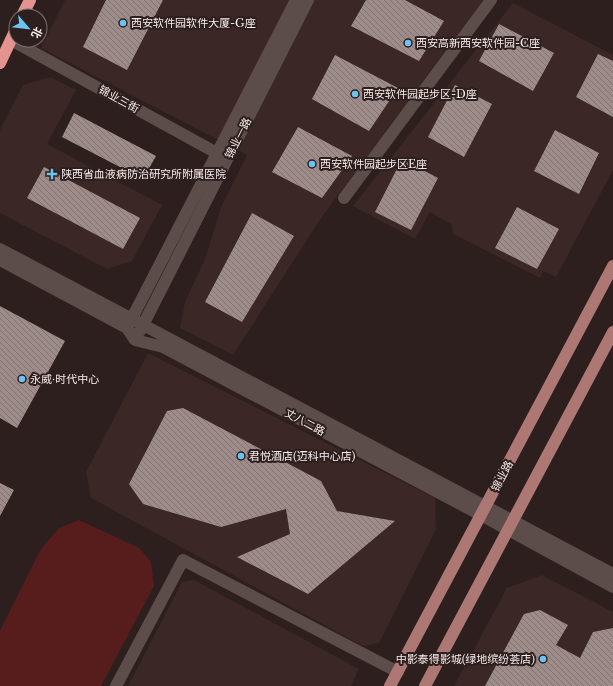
<svg xmlns="http://www.w3.org/2000/svg" width="613" height="686" font-family="'Libre Baskerville','Noto Sans SC',serif">
<style>
.built{fill:#3b2725}
.park{fill:#571d1d}
.building{fill:url(#building-back-hatch)}
.lines{fill:none;stroke-linecap:round;stroke-linejoin:round}
.minor{stroke:#5c4c4a;stroke-width:12}
.major{stroke:#ad7773;stroke-width:12}
.highway{stroke:#e3948e;stroke-width:12}
.poi-dot{fill:#6bc3f2;stroke:#2d1f1e;stroke-width:1.5}
.labels{text-anchor:middle;stroke-width:4;stroke-linejoin:round;paint-order:stroke}
.poi-label{font-size:11px;fill:#f6eceb;stroke:#2d1f1e;text-anchor:start}
.street-label{font-size:11px;fill:#f6eceb;stroke:#2d1f1e}
</style>
<defs>
<pattern id="building-back-hatch" width="6" height="6" patternUnits="userSpaceOnUse"><rect width="6" height="6" fill="#9e8c8a"/><path d="M-1 5l2 2M0 0l6 6M5-1l2 2" fill="none" stroke="#817472"/></pattern>
</defs>
<rect width="100%" height="100%" fill="#2d1f1e"/>
<path class="built" d="M 65,0 L 483,0 L 321,218 L 233,355 L 180,328 L 185,302 L 205,259 L 221,207 L 247,155 L 41,48 Z
M 513,3 L 613,55 L 613,170 L 556,277 L 543,271 L 540,278 L 453,234 L 452,225 L 430,212 L 415,239 L 353,206 Z
M 50,77 L 76,90 L 47,144 L 162,205 L 132,261 L 107,269 L 0,213 L 0,130 L 23,85 Z
M 148,353 L 435,498 L 436,529 L 379,643 L 363,646 L 91,498 L 86,472 Z
M 542,575 L 613,612 L 613,686 L 454,686 L 507,588 Z
M 194,580 L 359,669 L 351,686 L 128,686 L 182,582 Z"/>
<path class="park" d="M 79,520 L 139,548 L 151,562 L 154,586 L 101,686 L 0,686 L 0,631 L 41,549 L 59,528 Z"/>
<path class="building" d="M 106,0 L 163,0 L 127,70 L 83,47 Z
M 366,0 L 405,0 L 444,21 L 419,61 L 351,26 Z
M 499,24 L 554,53 L 533,91 L 479,61 Z
M 598,54 L 613,61 L 613,117 L 576,97 Z
M 335,55 L 398,88 L 369,131 L 312,99 Z
M 455,85 L 492,104 L 464,157 L 428,137 Z
M 74,113 L 156,156 L 143,179 L 62,137 Z
M 298,127 L 352,156 L 322,198 L 272,172 Z
M 555,130 L 599,153 L 579,194 L 534,171 Z
M 402,159 L 438,178 L 411,230 L 375,212 Z
M 44,167 L 140,218 L 123,249 L 27,198 Z
M 517,207 L 559,229 L 537,269 L 495,248 Z
M 252,213 L 294,236 L 242,322 L 205,302 Z
M 0,306 L 65,341 L 17,428 L 0,418 Z
M 183,408 L 321,481 L 337,511 L 395,521 L 308,594 L 237,557 L 290,534 L 286,509 L 221,527 L 143,504 L 129,484 L 167,411 Z
M 0,483 L 14,490 L 0,516 Z
M 540,610 L 568,625 L 556,645 L 580,658 L 593,632 L 613,628 L 613,686 L 485,686 L 524,614 Z"/>
<g class="lines">
<path class="minor" d="M 11,40 L 224,157
M 344,198 L 491,0
M 0,249 L 613,574
M 0,260 L 127,328 L 135,340 L 163,347 L 481,515 L 613,587
M 129,324 L 296,0
M 140,331 L 308,0
M 116,686 L 183,560 L 398,672"/>
<path class="major" d="M 390,686 L 613,266
M 425,686 L 613,332"/>
<path class="highway" d="M 22,16 L 30,0
M 0,63 L 16,29"/>
</g>
<g class="poi-dot">
<circle cx="123" cy="23" r="4"/>
<circle cx="408" cy="43" r="4"/>
<circle cx="355" cy="94" r="4"/>
<circle cx="312" cy="164" r="4"/>
<path d="M50 168h4v4h4v4h-4v4h-4v-4h-4v-4h4z"/>
<circle cx="22" cy="379" r="4"/>
<circle cx="241" cy="456" r="4"/>
<circle cx="543" cy="659" r="4"/>
</g>
<g class="labels">
<g class="poi-label">
<text x="131" y="27">西安软件园软件大厦-G座</text>
<text x="416" y="47">西安高新西安软件园-C座</text>
<text x="363" y="98">西安软件园起步区-D座</text>
<text x="320" y="168">西安软件园起步区E座</text>
<text x="61" y="178">陕西省血液病防治研究所附属医院</text>
<text x="30" y="383">永威·时代中心</text>
<text x="249" y="460">君悦酒店(迈科中心店)</text>
<text x="535" y="663" text-anchor="end">中影泰得影城(绿地缤纷荟店)</text>
</g>
<g class="street-label">
<text transform="translate(119 99) rotate(29)" y="4">锦业三街</text>
<text transform="translate(238 138) rotate(-63)" y="4">锦业一路</text>
<text transform="translate(305 422) rotate(28)" y="4">丈八二路</text>
<text transform="translate(502 476) rotate(-62)" y="4">锦业路</text>
</g>
</g>
<g transform="translate(28 28) rotate(118)"><circle r="19" fill="#2d1f1e" stroke="#7d7170"/>
<path d="M0-3L7 15L0 10L-7 15Z" fill="#6bc3f2"/>
<text y="-6" font-size="11" font-weight="bold" text-anchor="middle" fill="#f6eceb">北</text>
</g>
</svg>
